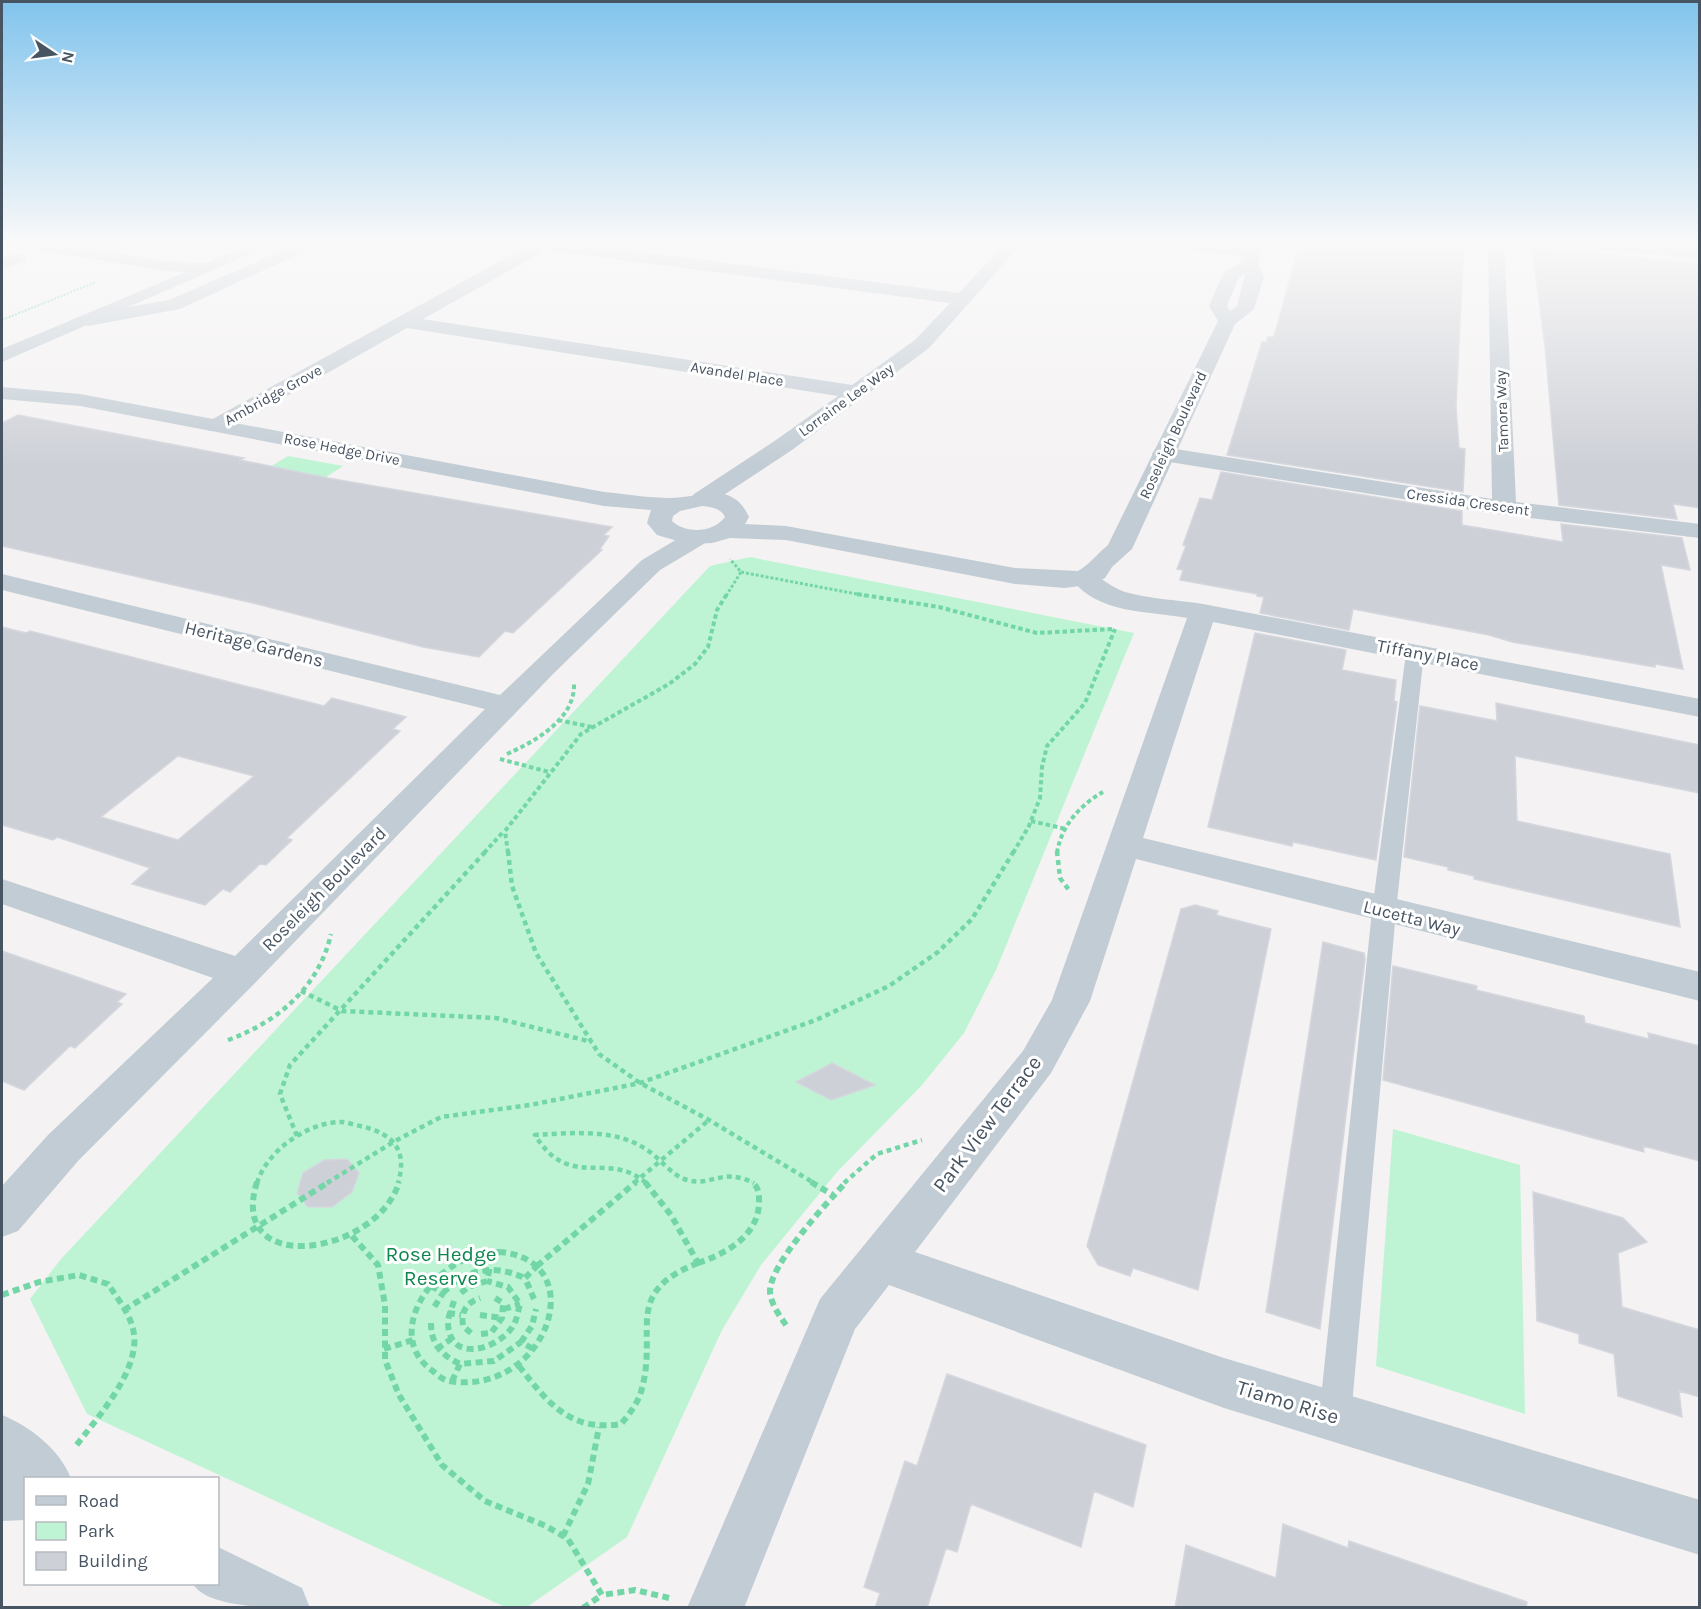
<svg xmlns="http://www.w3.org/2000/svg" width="1701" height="1609" font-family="Karla,sans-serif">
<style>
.green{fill:#bef4d4}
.building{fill:#cdd0d7;stroke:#d5d7de;stroke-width:1.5;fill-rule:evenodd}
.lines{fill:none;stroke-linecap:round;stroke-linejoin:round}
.path-far4{stroke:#72d6a7;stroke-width:2;stroke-dasharray:2 1.5;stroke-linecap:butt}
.path-far3{stroke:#72d6a7;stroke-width:3;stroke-dasharray:3 2;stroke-linecap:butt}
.path-far2{stroke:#72d6a7;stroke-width:4;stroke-dasharray:4.5 3;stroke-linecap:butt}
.path-far1{stroke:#72d6a7;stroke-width:4.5;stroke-dasharray:5 4;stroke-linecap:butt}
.path{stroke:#72d6a7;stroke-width:6;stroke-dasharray:7 4.5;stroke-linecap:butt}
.service{fill:#c2ccd4;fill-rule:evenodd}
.minor{fill:#c2ccd4;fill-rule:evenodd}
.tertiary{fill:#c2ccd4;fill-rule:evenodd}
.labels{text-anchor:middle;stroke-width:6;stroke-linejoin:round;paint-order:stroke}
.far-street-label{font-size:15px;fill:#475462;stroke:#fff}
.street-label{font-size:18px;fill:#475462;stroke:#fff}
.near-street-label{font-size:21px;fill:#475462;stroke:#fff}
.near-park-label{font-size:21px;fill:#0e864e;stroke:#fff}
</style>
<rect width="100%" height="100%" fill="#f4f2f2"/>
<path class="green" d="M 288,456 L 343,466 L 256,523 L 198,511 Z
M 750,557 L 1134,633 L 996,970 L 964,1033 L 922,1085 L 837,1172 L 761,1265 L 722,1330 L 627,1537 L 527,1607 L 505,1607 L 87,1414 L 30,1299 L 61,1259 L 710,566 Z
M 1393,1129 L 1520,1165 L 1525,1414 L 1376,1366 Z"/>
<path class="building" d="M 1303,241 L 1379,246 L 1380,241 L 1464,241 L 1456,406 L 1459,448 L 1465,449 L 1463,492 L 1227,455 L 1262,342 L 1266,342 L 1268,337 L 1274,337 L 1298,250 L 1301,251 Z
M 1532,248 L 1700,264 L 1700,508 L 1673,504 L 1677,519 L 1559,505 L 1545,346 Z
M 18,415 L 244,458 L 240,460 L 328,478 L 612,527 L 604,535 L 609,536 L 600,549 L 602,550 L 513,633 L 505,631 L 479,657 L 423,647 L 253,603 L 2,546 L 2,423 Z
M 1221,472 L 1462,511 L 1462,525 L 1563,542 L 1561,524 L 1682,538 L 1690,570 L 1661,565 L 1683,669 L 1655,664 L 1655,667 L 1512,642 L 1489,635 L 1353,609 L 1349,630 L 1260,613 L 1264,597 L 1257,596 L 1257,594 L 1180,580 L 1183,570 L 1177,569 L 1186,546 L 1183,545 L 1200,498 L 1212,500 Z
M 2,627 L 26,633 L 30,631 L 324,706 L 332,698 L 406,717 L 393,729 L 400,731 L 287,838 L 292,840 L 266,865 L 260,864 L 230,892 L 223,889 L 205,905 L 132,884 L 150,868 L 57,837 L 53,840 L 2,825 ZM 178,756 L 254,776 L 178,840 L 101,817 Z
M 1255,633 L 1346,650 L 1342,670 L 1396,680 L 1394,701 L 1397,702 L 1376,860 L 1293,842 L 1292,846 L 1208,827 Z
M 1496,703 L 1700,745 L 1700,793 L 1515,756 L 1517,821 L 1670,854 L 1680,927 L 1474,879 L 1474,876 L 1448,870 L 1448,867 L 1404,857 L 1420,706 L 1497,721 Z
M 1195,905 L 1218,911 L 1216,915 L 1271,929 L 1198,1290 L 1133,1268 L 1130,1276 L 1098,1265 L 1087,1246 L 1181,909 Z
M 1323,942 L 1364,953 L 1365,959 L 1320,1329 L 1266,1312 Z
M 2,951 L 126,994 L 117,1002 L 122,1004 L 75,1048 L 70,1046 L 24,1090 L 2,1081 Z
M 1393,966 L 1477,986 L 1476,990 L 1584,1016 L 1585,1023 L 1649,1039 L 1648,1033 L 1700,1046 L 1700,1161 L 1643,1146 L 1644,1152 L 1383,1080 Z
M 832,1063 L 875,1085 L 831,1100 L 796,1082 Z
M 347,1159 L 359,1173 L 352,1192 L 332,1207 L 308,1207 L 297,1193 L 303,1173 L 324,1160 Z
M 1533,1192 L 1623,1218 L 1647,1242 L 1618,1253 L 1622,1307 L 1700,1330 L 1700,1397 L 1679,1391 L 1682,1417 L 1618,1396 L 1614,1354 L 1579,1343 L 1579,1334 L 1537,1321 Z
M 947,1374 L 1146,1445 L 1133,1507 L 1094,1491 L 1081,1547 L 971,1504 L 957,1552 L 946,1548 L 927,1608 L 875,1608 L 880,1593 L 864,1587 L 905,1461 L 917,1466 Z
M 1283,1524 L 1348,1548 L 1349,1541 L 1527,1602 L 1526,1608 L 1175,1608 L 1186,1545 L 1276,1578 Z"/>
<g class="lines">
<path class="path-far4" d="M 2,320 L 96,282"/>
<path class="path-far3" d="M 741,572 L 867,596
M 726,596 L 741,572 L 730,559"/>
<path class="path-far2" d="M 857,594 L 939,607 L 1037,633 L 1112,629
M 558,720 L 592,727
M 507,754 C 536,741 575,719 574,684
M 500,759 L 549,772
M 1031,821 L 1066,829
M 484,853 L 504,831
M 508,853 L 505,831 L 581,734 L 669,684 L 695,664 L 708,647 L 717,610 L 727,594
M 1013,853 L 1029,826 L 1040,798 L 1042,767 L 1047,746 L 1085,703 L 1115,629
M 1057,853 C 1061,826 1080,805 1103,792"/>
<path class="path-far1" d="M 508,851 L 512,886 L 536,953 L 599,1054 L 640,1083 L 709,1120 L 814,1183
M 1057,851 L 1060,878 L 1069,890
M 301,991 L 342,1011 L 496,1018 L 592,1042
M 228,1040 C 278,1022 319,987 331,934
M 297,1136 L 280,1094 L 290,1065 L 486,851
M 257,1183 C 267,1151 307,1122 342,1122 C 347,1122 354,1125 360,1126 C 393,1133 408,1150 398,1183
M 327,1183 L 395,1141 L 441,1117 L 530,1105 L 640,1083 L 816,1020 L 889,986 L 938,952 L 972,919 L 1014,851
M 634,1183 L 709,1120
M 646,1183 C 607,1149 570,1192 535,1135 C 571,1133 616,1128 647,1150 C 661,1159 671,1175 687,1180 C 712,1187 721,1167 754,1183
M 844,1183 L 877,1154 L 922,1140"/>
<path class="path" d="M 257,1182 C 226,1279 378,1255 399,1182
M 645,1182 L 671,1215 L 698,1263
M 811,1182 L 833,1195
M 352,1236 L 378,1265 L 385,1305 L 385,1360 L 399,1395 L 442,1465 L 485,1501 L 546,1526 L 568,1539 L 602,1595 L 635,1590 L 669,1598
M 499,1252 C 594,1259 547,1397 449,1381 C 442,1380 436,1373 430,1369 C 391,1338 421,1284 456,1264 C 470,1256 483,1253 499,1252 Z
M 698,1263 C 727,1253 761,1235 759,1198 C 759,1191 757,1185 751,1182
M 537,1266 L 636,1182
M 431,1286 L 443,1293 L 433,1309
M 443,1293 C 467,1268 493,1264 525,1278
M 461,1293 L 468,1287 L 487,1281 L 490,1267
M 2,1295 L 39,1282 L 79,1275 L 108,1284 C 117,1298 129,1312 133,1329 C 143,1368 97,1418 75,1447
M 534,1299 L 525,1278 L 537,1266
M 454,1301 C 452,1308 448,1316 448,1323 C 449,1364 498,1350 513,1326 C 517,1320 518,1311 520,1304 L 508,1287 L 487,1281
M 504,1309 L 520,1304
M 124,1310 L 329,1182
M 448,1313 L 461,1315
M 480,1315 L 502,1318
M 431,1323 C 431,1344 441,1355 460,1364
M 786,1325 C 779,1315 771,1304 770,1292 C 769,1265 827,1203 846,1182
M 471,1333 L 463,1326 C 461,1311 466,1303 480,1298
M 481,1334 L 491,1333 L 502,1318 L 503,1303 L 492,1296
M 521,1342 L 532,1326 L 536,1309
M 384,1349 L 413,1340
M 437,1349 L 451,1339
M 519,1366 C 548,1403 570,1432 621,1424 C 630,1413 639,1402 642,1388 C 658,1329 622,1293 698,1263
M 452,1381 L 460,1364 L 494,1361 L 521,1342 L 535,1350
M 563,1536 L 588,1484 L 599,1427
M 583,1608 L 602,1595"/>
<path class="service" d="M 1415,648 L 1424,653 L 1396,911 L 1351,1417 L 1347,1429 L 1335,1433 L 1323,1429 L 1319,1417 L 1372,911 L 1406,653 Z"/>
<path class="minor" d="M 305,241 L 327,241 L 180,309 L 88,326 L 79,320 L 88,314 L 169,300 Z
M 537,241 L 558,241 L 959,293 L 1007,241 L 1024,241 L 929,348 L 792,450 L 710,504 L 694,504 L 690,499 L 694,494 L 776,440 L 838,396 L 407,328 L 225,431 L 209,431 L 206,426 L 209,421 ZM 546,250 L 950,303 L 915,340 L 852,385 L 423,319 Z
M 1144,241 C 1164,241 1252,240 1262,252 L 1254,257 L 1152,246 Z
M 1488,241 L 1504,241 L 1516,502 L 1700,524 L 1700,538 L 1504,515 L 1163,461 L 1155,459 L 1152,454 L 1155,449 L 1163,447 L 1492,499 Z
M 1566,241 L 1625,241 L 1700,249 L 1700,259 L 1574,246 Z
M 18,253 L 24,254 L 26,258 L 24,262 L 2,269 L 2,258 Z
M 698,530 L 707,532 L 710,537 L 707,542 L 660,570 L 553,674 L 255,983 L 78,1161 L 18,1231 L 2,1237 L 2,1186 L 48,1135 L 213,978 L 2,904 L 2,879 L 235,956 L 485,709 L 2,590 L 2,574 L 500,695 L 642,560 L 689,532 Z
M 1084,570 C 1099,574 1109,587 1125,592 C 1149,599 1178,600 1203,604 L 1700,699 L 1700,717 L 1213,622 L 1143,838 L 1700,972 L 1700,1001 L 1136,859 L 1090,1001 L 1051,1073 L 915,1252 L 1224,1358 L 1700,1500 L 1700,1555 L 1224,1408 L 889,1285 L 855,1329 L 744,1608 L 687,1608 L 820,1299 L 1023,1051 L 1052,1000 L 1187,618 C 1149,611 1096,614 1071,578 L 1075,572 Z
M 2,1415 C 31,1427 59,1449 71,1478 L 26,1478 L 26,1520 L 2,1521 Z
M 218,1547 L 302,1588 L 310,1608 C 277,1608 208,1609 193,1584 L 218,1584 Z"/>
<path class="tertiary" d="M 2,241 L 43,241 L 166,261 L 207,263 L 257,241 L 280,241 L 2,362 L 2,349 L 186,272 L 166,271 L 10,246 Z
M 1250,241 L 1266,241 L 1258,264 L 1264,277 L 1254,309 L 1235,324 L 1132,549 L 1112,567 L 1105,578 L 1093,584 L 1065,588 L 1015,584 L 786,540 L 730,538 L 712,543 L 688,544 L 657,535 L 647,523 L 651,510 L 604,506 L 80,406 L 2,399 L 2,387 L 80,394 L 604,492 C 626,494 648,498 670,498 C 700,498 732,479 749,517 L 745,524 L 786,526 L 1015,568 L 1078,571 C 1089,565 1098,553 1108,545 L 1218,321 L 1209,306 L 1223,274 L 1243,261 ZM 1245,274 L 1237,306 L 1230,311 L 1227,306 L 1239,277 ZM 702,506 C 711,507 721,508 725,517 C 713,533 686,534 672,521 L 673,516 L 680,511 Z"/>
</g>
<linearGradient id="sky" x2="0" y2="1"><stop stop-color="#81c4ed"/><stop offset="0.52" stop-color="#faf9f9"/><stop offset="1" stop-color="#faf9f9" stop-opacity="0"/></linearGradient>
<rect width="1701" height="467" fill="url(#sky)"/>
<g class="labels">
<g class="far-street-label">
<text transform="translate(737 374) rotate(9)" y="5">Avandel Place</text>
<text transform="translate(273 395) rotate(-29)" y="5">Ambridge Grove</text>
<text transform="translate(846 400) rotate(-36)" y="5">Lorraine Lee Way</text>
<text transform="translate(1502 411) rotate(-92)" y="5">Tamora Way</text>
<text transform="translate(1173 435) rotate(-65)" y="5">Roseleigh Boulevard</text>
<text transform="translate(342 449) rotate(11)" y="5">Rose Hedge Drive</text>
<text transform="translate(1468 502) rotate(8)" y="5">Cressida Crescent</text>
</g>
<g class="street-label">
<text transform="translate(254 644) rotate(14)" y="6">Heritage Gardens</text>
<text transform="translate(1428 655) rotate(11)" y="6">Tiffany Place</text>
<text transform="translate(324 889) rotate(-45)" y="6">Roseleigh Boulevard</text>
<text transform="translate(1412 918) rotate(14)" y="6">Lucetta Way</text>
</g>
<g class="near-street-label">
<text transform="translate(987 1124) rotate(-53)" y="7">Park View Terrace</text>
<text transform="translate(1288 1402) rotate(17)" y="7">Tiamo Rise</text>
</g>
<g class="near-park-label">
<text x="441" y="1261">Rose Hedge<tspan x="441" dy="24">Reserve</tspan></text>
</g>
</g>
<rect width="1701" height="1609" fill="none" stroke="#475462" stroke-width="6"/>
<rect x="24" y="1477" width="195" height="108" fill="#ffffff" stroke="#b5bbc0" stroke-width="1.5"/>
<rect x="36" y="1496" width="30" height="9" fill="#c2ccd4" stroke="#b5bbc0" stroke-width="1.5"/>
<text x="78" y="1507" font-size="18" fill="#475462">Road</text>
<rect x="36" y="1522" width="30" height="18" fill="#bef4d4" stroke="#b5bbc0" stroke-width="1.5"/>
<text x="78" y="1537" font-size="18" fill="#475462">Park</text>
<rect x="36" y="1552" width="30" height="18" fill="#cdd0d7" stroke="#b5bbc0" stroke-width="1.5"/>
<text x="78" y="1567" font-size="18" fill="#475462">Building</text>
<g transform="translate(54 54) rotate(103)" stroke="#ffffff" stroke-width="4.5" paint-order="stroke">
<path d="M0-4.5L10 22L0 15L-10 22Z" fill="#475462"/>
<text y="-9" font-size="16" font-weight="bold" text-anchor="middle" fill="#475462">N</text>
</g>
</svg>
